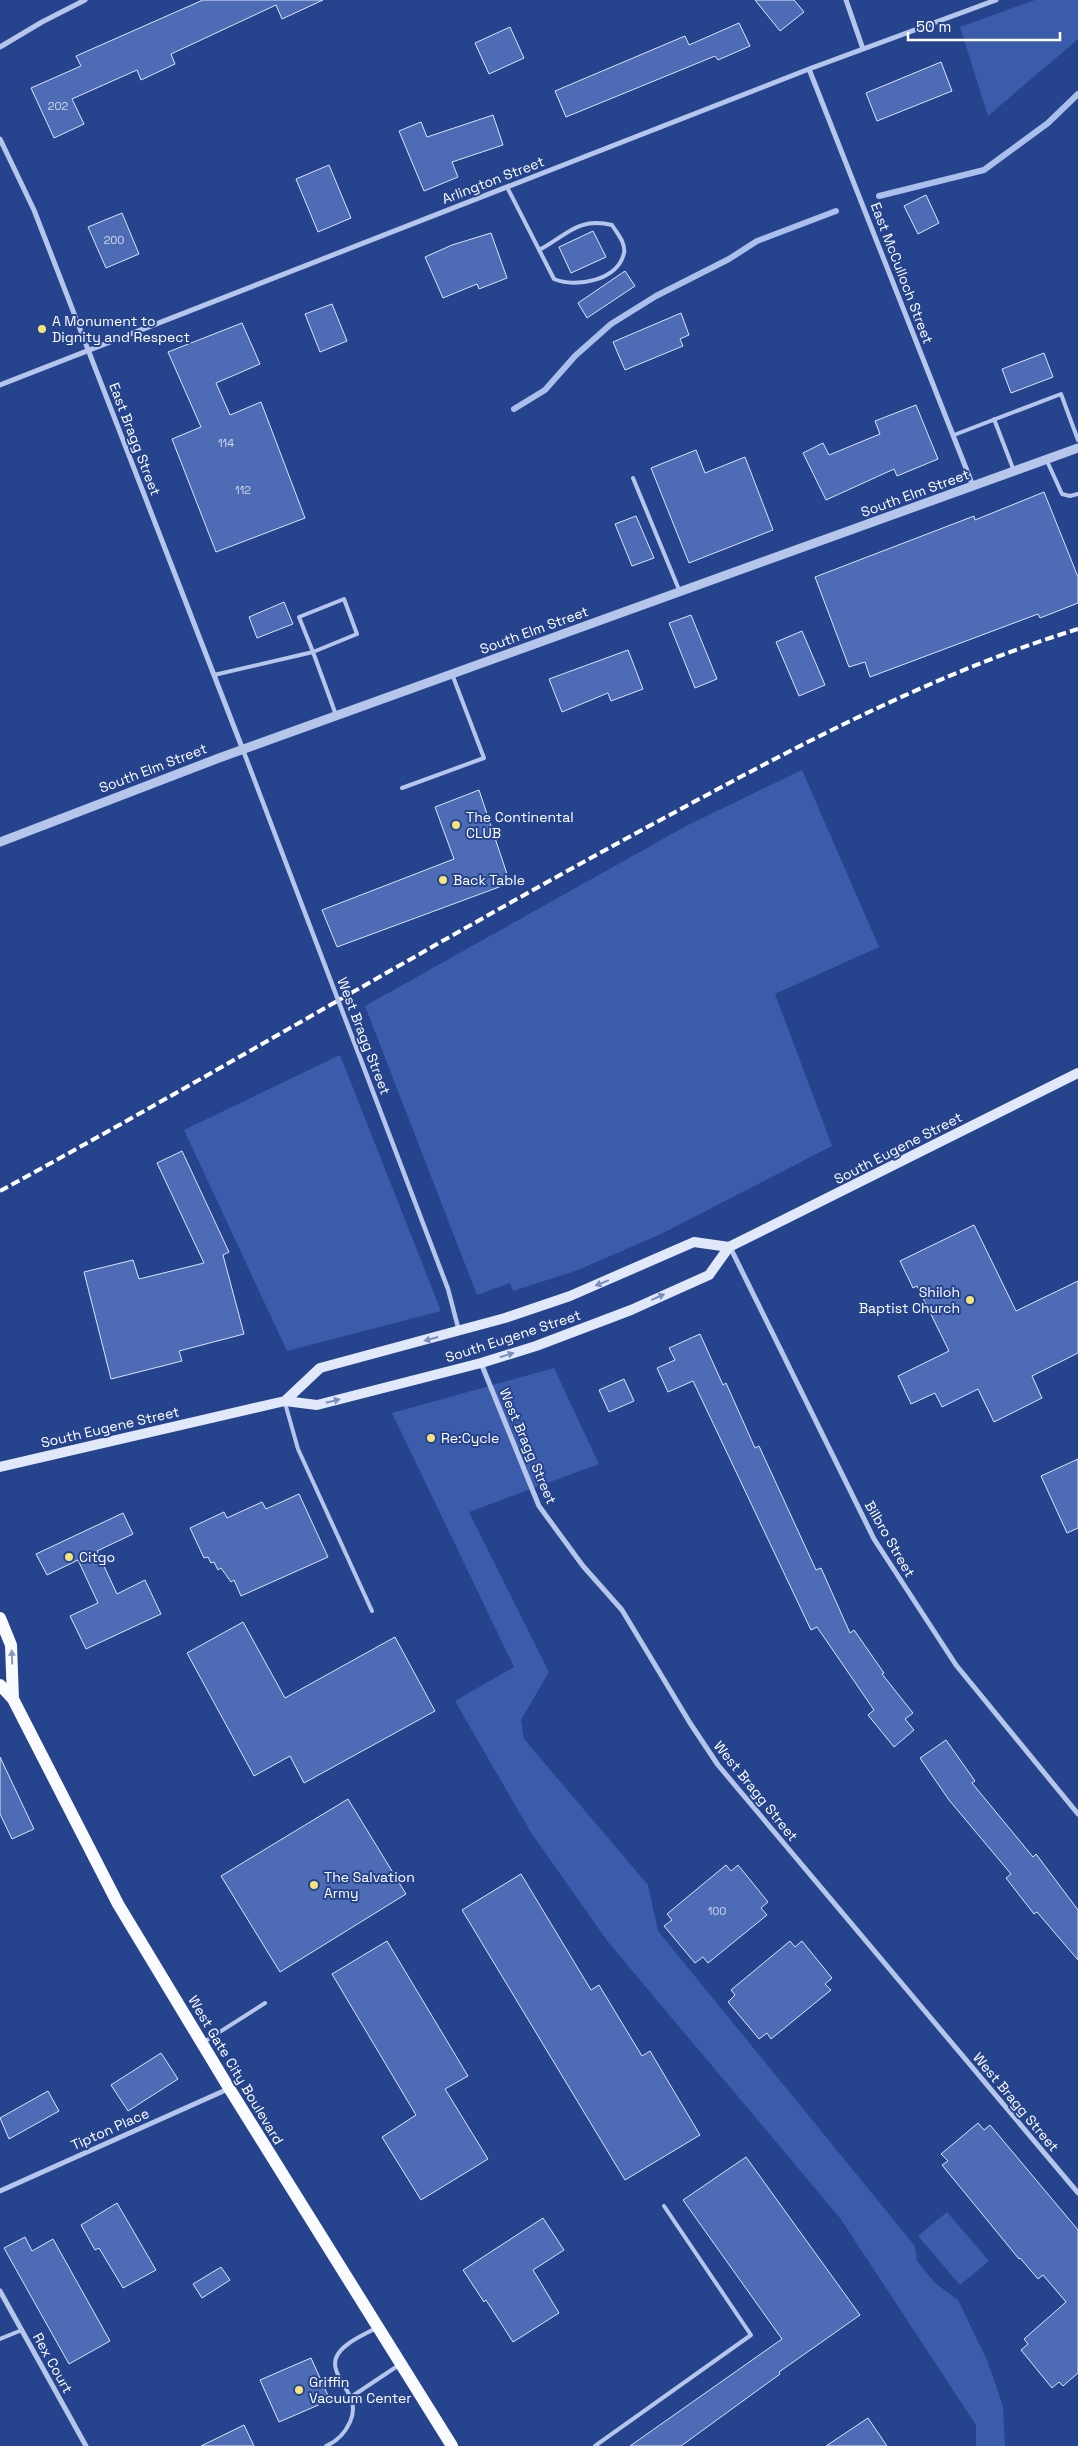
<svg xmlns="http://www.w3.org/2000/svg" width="1078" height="2446" font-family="'Space Grotesk',sans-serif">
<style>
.green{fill:#3a5cab}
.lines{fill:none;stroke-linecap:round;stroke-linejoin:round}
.stream{stroke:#abbfec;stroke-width:6}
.building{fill:#4e6cb5;stroke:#dbe4f8}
.service{stroke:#b6c6eb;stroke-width:4}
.pedestrian{stroke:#b6c6eb;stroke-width:4.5}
.minor{stroke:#b6c6eb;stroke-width:5}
.tertiary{stroke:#b6c6eb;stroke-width:9}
.secondary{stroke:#e1e8f9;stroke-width:10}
.primary{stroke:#fafbff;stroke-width:12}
.rail{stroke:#fff;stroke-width:4;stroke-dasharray:9 4;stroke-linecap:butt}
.oneway{fill:#7a8dbe}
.oneway2{fill:#8596c1}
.poi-dot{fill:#f4e47b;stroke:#26438e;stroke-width:2}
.labels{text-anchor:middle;stroke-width:4;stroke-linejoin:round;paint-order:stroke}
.number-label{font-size:11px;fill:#d3daec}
.street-label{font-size:14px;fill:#fff;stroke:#26438e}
.poi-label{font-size:14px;fill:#fff;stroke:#26438e;text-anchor:start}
</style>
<rect width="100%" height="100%" fill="#26438e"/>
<path class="green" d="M 1035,0 L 1078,0 L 1078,39 L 988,116 L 960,27 Z
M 802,770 L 879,947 L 775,994 L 832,1146 L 661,1234 L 578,1270 L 513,1291 L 510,1283 L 477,1295 L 365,1006 L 688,825 Z
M 340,1055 L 441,1311 L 287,1351 L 184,1130 Z
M 554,1368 L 599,1464 L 469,1512 L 549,1672 L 521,1720 L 524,1739 L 648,1885 L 658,1931 L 915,2246 L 917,2261 L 935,2283 L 958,2300 L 987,2360 L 1003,2406 L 1005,2446 L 976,2446 L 976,2425 L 840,2218 L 608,1942 L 530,1831 L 455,1701 L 514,1667 L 392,1413 Z
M 947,2212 L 989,2261 L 960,2285 L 918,2236 Z"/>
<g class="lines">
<path class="stream" d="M 879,196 L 984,170 L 1048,123 L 1078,94
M 514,409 L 545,390 L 575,356 L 611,324 L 656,296 L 729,259 L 757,241 L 836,211"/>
</g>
<path class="building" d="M 203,0 L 323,0 L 282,19 L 276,5 L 171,54 L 175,64 L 141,80 L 137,70 L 72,99 L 84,124 L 54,138 L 31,88 L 81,66 L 76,56 Z
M 755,0 L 794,0 L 804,12 L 780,31 Z
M 739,23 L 750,46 L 718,60 L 715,56 L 566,117 L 555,91 L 685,36 L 689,45 Z
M 510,27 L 524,58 L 489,74 L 475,43 Z
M 941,62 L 952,91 L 877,121 L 866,93 Z
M 493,115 L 503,145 L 452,162 L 458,177 L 424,191 L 399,131 L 421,122 L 427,137 Z
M 329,165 L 351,218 L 318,232 L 296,179 Z
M 926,195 L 939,223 L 918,234 L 904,206 Z
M 122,213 L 139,254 L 106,268 L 88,227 Z
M 593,231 L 606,257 L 571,273 L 559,247 Z
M 491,233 L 507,278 L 479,289 L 477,284 L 443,298 L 425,257 L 452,245 Z
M 625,271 L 635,286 L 587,318 L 578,303 Z
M 332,304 L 347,341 L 320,352 L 305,314 Z
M 681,313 L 689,335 L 680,339 L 683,346 L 625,370 L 613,342 Z
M 242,323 L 260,364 L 216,383 L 230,415 L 261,402 L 305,518 L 216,552 L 172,439 L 201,427 L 168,352 Z
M 1044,353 L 1053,377 L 1011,393 L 1002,369 Z
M 916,405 L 938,459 L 897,476 L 894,469 L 826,500 L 803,453 L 823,443 L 829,455 L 880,434 L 875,421 Z
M 696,450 L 705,473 L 745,457 L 773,530 L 689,563 L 651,468 Z
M 1044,492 L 1078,577 L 1078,603 L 1040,618 L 1038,614 L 870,677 L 865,662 L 849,667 L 815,577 L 974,516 L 975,520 Z
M 636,516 L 654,558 L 632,566 L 615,524 Z
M 284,602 L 293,624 L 257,638 L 249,617 Z
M 691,615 L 717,679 L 695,688 L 669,623 Z
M 802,631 L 825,685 L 799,696 L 776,642 Z
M 628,650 L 643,689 L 611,701 L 608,693 L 562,712 L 549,679 Z
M 479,790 L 510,883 L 337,947 L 322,910 L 454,859 L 435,807 Z
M 182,1151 L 229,1252 L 223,1255 L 244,1334 L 179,1351 L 182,1361 L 111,1379 L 84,1272 L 133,1260 L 139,1279 L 204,1263 L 157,1163 Z
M 974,1225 L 1016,1311 L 1078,1281 L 1078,1353 L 1032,1376 L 1042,1398 L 994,1422 L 978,1389 L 942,1407 L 935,1393 L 911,1404 L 898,1376 L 949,1351 L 917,1286 L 913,1288 L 900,1261 Z
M 700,1334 L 723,1385 L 726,1383 L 755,1448 L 759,1446 L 816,1570 L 821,1568 L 850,1633 L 854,1630 L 884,1673 L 882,1674 L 913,1713 L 905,1719 L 914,1730 L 894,1747 L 868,1715 L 874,1710 L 817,1627 L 811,1630 L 693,1381 L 668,1392 L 657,1368 L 675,1360 L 669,1348 Z
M 624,1379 L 634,1401 L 609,1412 L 599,1390 Z
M 1078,1459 L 1078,1528 L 1067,1533 L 1041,1476 Z
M 299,1494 L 328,1557 L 241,1596 L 234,1580 L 231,1582 L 221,1568 L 218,1570 L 214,1562 L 211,1563 L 208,1557 L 204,1558 L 190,1528 L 224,1512 L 227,1518 L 262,1502 L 266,1509 Z
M 123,1513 L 133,1534 L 97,1551 L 117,1594 L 145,1580 L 161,1614 L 86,1649 L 70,1616 L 98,1603 L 78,1560 L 47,1575 L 36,1554 Z
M 243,1622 L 285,1698 L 395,1637 L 435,1711 L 304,1783 L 290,1756 L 254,1776 L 187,1653 Z
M 946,1740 L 975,1781 L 972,1783 L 1033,1857 L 1036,1854 L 1078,1910 L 1078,1960 L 1037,1912 L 1034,1914 L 1006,1878 L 1011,1874 L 949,1800 L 920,1758 Z
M 0,1757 L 34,1829 L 12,1839 L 0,1814 Z
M 348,1799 L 406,1894 L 280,1972 L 221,1876 Z
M 726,1865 L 731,1871 L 738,1865 L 768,1902 L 761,1908 L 767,1915 L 708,1963 L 703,1957 L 695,1963 L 664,1926 L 672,1920 L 667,1914 Z
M 521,1874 L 591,1990 L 599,1985 L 642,2056 L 650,2051 L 700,2135 L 625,2180 L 462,1910 Z
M 387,1941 L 468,2076 L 445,2089 L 488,2159 L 421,2200 L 382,2137 L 416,2115 L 332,1974 Z
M 790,1941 L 795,1947 L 802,1941 L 832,1978 L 825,1984 L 831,1990 L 771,2039 L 767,2033 L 759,2039 L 728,2002 L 735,1995 L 731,1990 Z
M 161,2053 L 178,2079 L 128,2111 L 111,2085 Z
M 48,2091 L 59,2111 L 9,2139 L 0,2118 Z
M 978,2123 L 984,2130 L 990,2125 L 1078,2230 L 1078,2373 L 1063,2386 L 1059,2382 L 1052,2388 L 1021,2350 L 1028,2344 L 1024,2339 L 1066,2302 L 1043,2275 L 1038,2279 L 1020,2258 L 1019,2259 L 942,2165 L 948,2161 L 941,2154 Z
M 746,2157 L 860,2315 L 779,2372 L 780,2374 L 681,2446 L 630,2446 L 782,2339 L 683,2200 Z
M 117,2203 L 156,2270 L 123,2288 L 99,2248 L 95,2250 L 81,2225 Z
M 543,2218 L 564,2250 L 533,2270 L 559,2313 L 513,2342 L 486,2300 L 484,2302 L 463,2270 Z
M 25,2237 L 32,2251 L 53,2239 L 110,2341 L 69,2364 L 4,2248 Z
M 221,2267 L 230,2280 L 202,2298 L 193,2284 Z
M 311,2358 L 330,2400 L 279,2422 L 260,2380 Z
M 868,2418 L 887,2446 L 826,2446 Z
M 244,2425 L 254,2446 L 201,2446 Z"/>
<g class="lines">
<path class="service" d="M 507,187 L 554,279 C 575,288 618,281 624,253 C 626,243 617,233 612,225 C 578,217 567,235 539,250
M 994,419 L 1014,471
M 954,435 L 1061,394 L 1078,440
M 1047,461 L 1062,494 L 1070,496 L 1078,494
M 633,478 L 680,592
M 214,675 L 313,652 L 299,617 L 344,599 L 357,634 L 313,652 L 336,715
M 402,788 L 484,758 L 452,674
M 285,1403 L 298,1449 L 372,1611
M 204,2042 L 265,2003
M 0,2339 L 22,2330
M 351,2397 L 399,2365
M 326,2446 C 338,2441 345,2433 350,2422 C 363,2395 329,2378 336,2358 C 341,2344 364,2335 376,2328
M 595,2446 L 751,2335 L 664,2206"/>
<path class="pedestrian" d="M 243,750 L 448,1289 L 459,1331"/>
<path class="minor" d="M 846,0 L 863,49
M 0,47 L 42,22 L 85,0
M 809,69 L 973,486
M 0,139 L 34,210 L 243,750
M 0,385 L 809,69 L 996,0
M 730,1247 L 874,1539 L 956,1665 L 1078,1814
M 481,1363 L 539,1506 L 583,1566 L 622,1610 L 690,1723 L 718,1765 L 1078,2193
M 0,2191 L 228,2089
M 0,2291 L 86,2446"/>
<path class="tertiary" d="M 0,842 L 219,758 L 1078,448"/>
<path class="secondary" d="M 285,1401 L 320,1368 L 505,1318 L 570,1296 L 694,1242 L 729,1247
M 0,1467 L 285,1401 L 317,1405 L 481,1363 L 536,1346 L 631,1310 L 709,1275 L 729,1247 L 1078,1073"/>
<path class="primary" d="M 0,1618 L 11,1645 L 13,1699
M 0,1685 L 13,1699 L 118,1904 L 229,2088 L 452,2446"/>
<path class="rail" d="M 0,1191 C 211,1076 418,952 629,837 C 775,758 919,678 1078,629"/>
</g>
<defs><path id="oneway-solid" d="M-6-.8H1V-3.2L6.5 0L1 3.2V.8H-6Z" transform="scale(1.25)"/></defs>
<g class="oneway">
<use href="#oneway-solid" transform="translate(602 1283) rotate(158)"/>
<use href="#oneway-solid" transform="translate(658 1297) rotate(-24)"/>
<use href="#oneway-solid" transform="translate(431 1339) rotate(165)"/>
<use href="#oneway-solid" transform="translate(507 1355) rotate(-18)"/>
<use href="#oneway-solid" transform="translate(333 1401) rotate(-14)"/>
</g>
<use class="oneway2" href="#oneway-solid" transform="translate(12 1657) rotate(-92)"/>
<g class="poi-dot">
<circle cx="42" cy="329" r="5"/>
<circle cx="456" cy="825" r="5"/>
<circle cx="443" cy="880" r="5"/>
<circle cx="970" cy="1300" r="5"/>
<circle cx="431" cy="1438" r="5"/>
<circle cx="69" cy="1557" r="5"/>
<circle cx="314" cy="1885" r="5"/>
<circle cx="299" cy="2390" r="5"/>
</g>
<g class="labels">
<g class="number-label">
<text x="58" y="110">202</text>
<text x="114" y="244">200</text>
<text x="226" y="447">114</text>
<text x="243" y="494">112</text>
<text x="717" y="1915">100</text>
</g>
<g class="street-label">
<text transform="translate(493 180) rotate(-21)" y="5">Arlington Street</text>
<text transform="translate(902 273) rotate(69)" y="5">East McCulloch Street</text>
<text transform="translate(135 439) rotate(69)" y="5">East Bragg Street</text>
<text transform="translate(915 493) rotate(-20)" y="5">South Elm Street</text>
<text transform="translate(534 630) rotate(-20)" y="5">South Elm Street</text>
<text transform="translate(153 768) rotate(-21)" y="5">South Elm Street</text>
<text transform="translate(364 1036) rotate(69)" y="5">West Bragg Street</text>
<text transform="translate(898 1148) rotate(-27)" y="5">South Eugene Street</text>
<text transform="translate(513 1336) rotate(-18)" y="5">South Eugene Street</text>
<text transform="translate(110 1427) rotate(-13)" y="5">South Eugene Street</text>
<text transform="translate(528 1446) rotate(67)" y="5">West Bragg Street</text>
<text transform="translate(890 1539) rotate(60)" y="5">Bilbro Street</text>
<text transform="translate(756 1791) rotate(51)" y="5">West Bragg Street</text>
<text transform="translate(236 2070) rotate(59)" y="5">West Gate City Boulevard</text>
<text transform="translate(1016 2102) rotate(50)" y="5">West Bragg Street</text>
<text transform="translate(110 2129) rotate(-24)" y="5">Tipton Place</text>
<text transform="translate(53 2363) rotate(61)" y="5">Rex Court</text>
</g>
<g class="poi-label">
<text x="52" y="326">A Monument to<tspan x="52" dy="16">Dignity and Respect</tspan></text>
<text x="466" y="822">The Continental<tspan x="466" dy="16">CLUB</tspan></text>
<text x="453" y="885">Back Table</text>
<text x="960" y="1297" text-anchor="end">Shiloh<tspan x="960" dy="16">Baptist Church</tspan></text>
<text x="441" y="1443">Re:Cycle</text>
<text x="79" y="1562">Citgo</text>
<text x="324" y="1882">The Salvation<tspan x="324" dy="16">Army</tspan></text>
<text x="309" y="2387">Griffin<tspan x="309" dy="16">Vacuum Center</tspan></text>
</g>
</g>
<path d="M908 32v8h152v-8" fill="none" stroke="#ffffff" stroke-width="2.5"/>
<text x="916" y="32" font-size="15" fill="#ffffff" stroke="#26438e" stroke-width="4" paint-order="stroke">50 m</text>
</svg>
